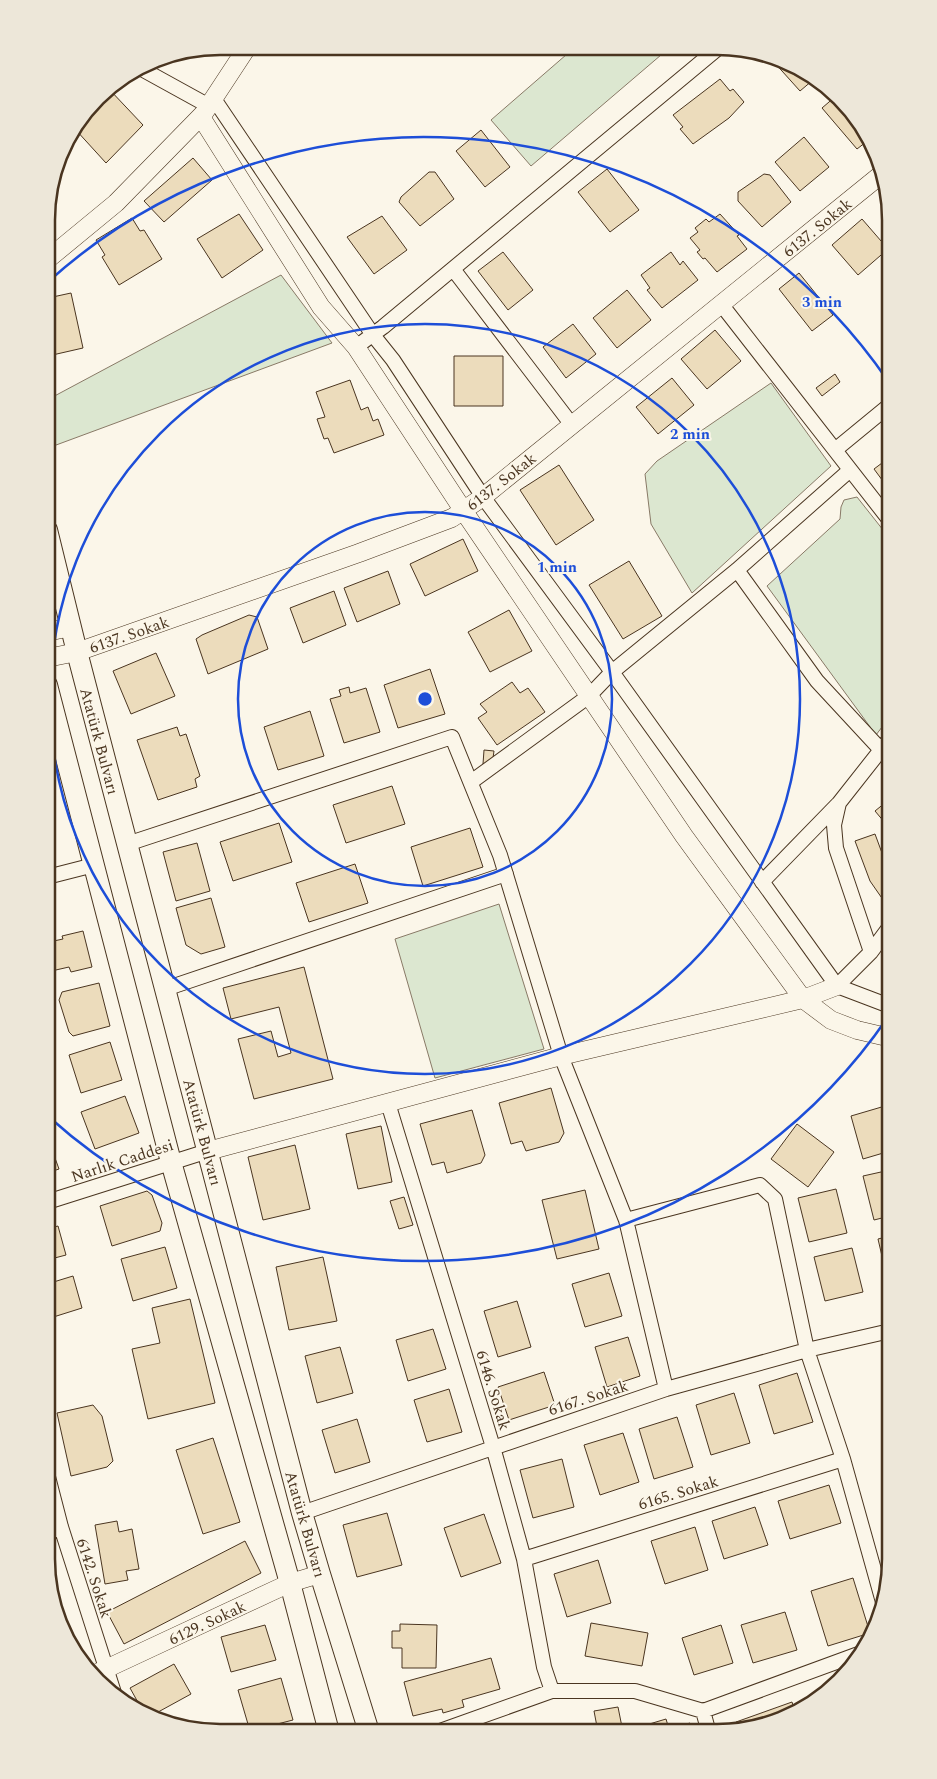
<svg xmlns="http://www.w3.org/2000/svg" width="937" height="1779" font-family="Spectral,serif">
<style>
.green{fill:#dce7d0;stroke:#887966}
.building{fill:#ecdcbc;stroke:#4a3520}
.lines{fill:none;stroke-linecap:round;stroke-linejoin:round}
.minor-casing{stroke:#4a3520;stroke-width:16}
.tertiary-casing{stroke:#4a3520;stroke-width:19}
.secondary-casing{stroke:#4a3520;stroke-width:22}
.minor{stroke:#fbf6e9;stroke-width:14}
.tertiary{stroke:#fbf6e9;stroke-width:18}
.secondary{stroke:#fbf6e9;stroke-width:20}
.ring{fill:none;stroke:#1d4ed8;stroke-width:2.5}
.labels{text-anchor:middle;stroke-width:4;stroke-linejoin:round;paint-order:stroke}
.street-label{font-size:16px;fill:#4a3520;stroke:#fbf6e9}
.rim{fill:none;stroke:#4a3520;stroke-width:2.5}
.centre{fill:#1d4ed8;stroke:#fbf6e9;stroke-width:2.5}
.ring-label{font-size:15px;text-anchor:middle;font-weight:bold;fill:#1d4ed8;stroke:#fbf6e9;stroke-width:4;stroke-linejoin:round;paint-order:stroke}
</style>
<rect width="100%" height="100%" fill="#fbf6e9"/>
<path class="green" d="M 574,48 L 668,49 L 531,166 L 491,120 Z
M 281,275 L 332,343 L 48,448 L 47,400 Z
M 771,383 L 831,466 L 692,593 L 651,524 L 645,474 L 657,461 Z
M 857,497 L 891,540 L 891,715 L 876,735 L 767,586 L 840,519 L 841,507 L 844,500 Z
M 499,904 L 544,1049 L 435,1078 L 395,939 Z"/>
<path class="building" d="M 773,61 L 813,80 L 800,91 Z
M 720,79 L 730,91 L 733,89 L 744,102 L 729,118 L 693,144 L 680,129 L 683,127 L 673,115 Z
M 108,88 L 143,125 L 106,163 L 75,129 Z
M 836,96 L 866,142 L 857,149 L 822,108 Z
M 481,130 L 510,167 L 485,187 L 456,151 Z
M 804,137 L 829,167 L 800,191 L 775,162 Z
M 193,158 L 212,180 L 164,222 L 144,201 Z
M 607,169 L 639,210 L 610,232 L 578,192 Z
M 429,172 L 435,172 L 454,199 L 420,226 L 399,202 L 401,197 Z
M 764,174 L 770,175 L 791,202 L 762,227 L 738,201 L 738,192 Z
M 239,214 L 263,250 L 222,278 L 197,239 Z
M 720,214 L 739,235 L 737,236 L 747,249 L 717,272 L 705,258 L 703,259 L 697,252 L 700,250 L 690,238 L 698,232 L 695,228 L 706,219 L 709,222 Z
M 382,216 L 407,250 L 374,274 L 347,237 Z
M 132,218 L 140,231 L 144,230 L 162,259 L 119,285 L 102,257 L 105,255 L 96,240 Z
M 862,219 L 888,249 L 858,275 L 832,245 Z
M 503,252 L 533,290 L 508,310 L 478,271 Z
M 671,252 L 680,265 L 683,261 L 698,280 L 662,308 L 647,290 L 650,288 L 641,275 Z
M 799,273 L 833,315 L 812,331 L 779,289 Z
M 627,290 L 651,320 L 617,348 L 593,318 Z
M 71,293 L 83,348 L 48,356 L 48,298 Z
M 573,324 L 596,354 L 566,378 L 543,347 Z
M 715,330 L 741,361 L 707,389 L 681,359 Z
M 454,356 L 503,356 L 503,406 L 454,406 Z
M 835,374 L 840,382 L 822,396 L 816,388 Z
M 672,378 L 694,405 L 658,434 L 636,407 Z
M 350,380 L 361,410 L 368,407 L 373,421 L 378,419 L 384,435 L 334,453 L 328,438 L 324,439 L 317,419 L 325,417 L 316,392 Z
M 891,452 L 891,492 L 874,469 L 886,460 L 884,457 Z
M 559,465 L 594,520 L 556,545 L 520,490 Z
M 463,539 L 478,571 L 425,596 L 410,564 Z
M 629,561 L 662,616 L 623,639 L 589,585 Z
M 388,571 L 400,604 L 357,622 L 344,588 Z
M 334,591 L 346,625 L 303,643 L 290,608 Z
M 509,610 L 532,651 L 490,672 L 468,632 Z
M 249,615 L 257,617 L 268,649 L 208,674 L 196,639 L 202,635 Z
M 156,653 L 175,696 L 131,714 L 113,671 Z
M 430,669 L 445,714 L 398,728 L 384,685 Z
M 512,682 L 520,693 L 528,688 L 545,712 L 497,745 L 478,718 L 487,712 L 480,704 Z
M 349,687 L 350,693 L 366,688 L 380,732 L 344,743 L 330,699 L 341,696 L 339,690 Z
M 310,711 L 324,756 L 278,770 L 264,727 Z
M 177,727 L 180,736 L 186,734 L 200,776 L 195,779 L 197,787 L 158,800 L 137,740 Z
M 484,750 L 494,751 L 492,765 L 483,764 Z
M 392,786 L 405,824 L 346,843 L 333,805 Z
M 891,798 L 891,830 L 875,811 Z
M 47,806 L 55,838 L 53,851 L 47,852 Z
M 279,823 L 292,862 L 233,881 L 220,842 Z
M 470,828 L 483,867 L 423,886 L 411,847 Z
M 875,834 L 882,853 L 891,860 L 891,898 L 886,904 L 870,881 L 855,841 Z
M 197,843 L 210,891 L 176,901 L 163,852 Z
M 355,864 L 368,903 L 309,922 L 296,883 Z
M 211,898 L 225,947 L 201,954 L 186,945 L 176,908 Z
M 83,931 L 92,967 L 71,972 L 69,967 L 47,972 L 47,950 L 50,949 L 49,942 L 63,939 L 62,936 Z
M 304,967 L 333,1079 L 254,1099 L 238,1039 L 271,1031 L 278,1057 L 291,1053 L 279,1007 L 231,1019 L 223,988 Z
M 99,983 L 110,1026 L 73,1036 L 69,1032 L 59,1000 L 62,992 Z
M 110,1042 L 122,1080 L 81,1093 L 69,1055 Z
M 551,1088 L 564,1133 L 559,1142 L 526,1151 L 522,1141 L 511,1144 L 499,1103 Z
M 125,1096 L 139,1133 L 95,1149 L 81,1112 Z
M 885,1106 L 890,1126 L 890,1151 L 863,1159 L 851,1116 Z
M 472,1110 L 485,1155 L 481,1163 L 447,1173 L 444,1162 L 432,1165 L 420,1124 Z
M 797,1124 L 834,1152 L 808,1187 L 771,1159 Z
M 381,1126 L 392,1182 L 358,1189 L 346,1134 Z
M 47,1136 L 59,1169 L 47,1173 Z
M 295,1145 L 310,1209 L 263,1220 L 248,1157 Z
M 890,1170 L 890,1216 L 874,1220 L 863,1176 Z
M 836,1189 L 847,1233 L 809,1242 L 798,1198 Z
M 585,1190 L 599,1249 L 557,1259 L 542,1200 Z
M 147,1191 L 152,1195 L 162,1223 L 160,1231 L 112,1246 L 100,1206 Z
M 404,1197 L 413,1225 L 399,1229 L 390,1201 Z
M 58,1226 L 66,1255 L 47,1260 L 47,1229 Z
M 890,1236 L 890,1282 L 888,1282 L 878,1239 Z
M 165,1247 L 177,1288 L 133,1301 L 121,1259 Z
M 852,1248 L 863,1292 L 825,1301 L 814,1257 Z
M 323,1257 L 337,1321 L 289,1330 L 276,1267 Z
M 609,1273 L 622,1316 L 585,1327 L 572,1284 Z
M 73,1276 L 82,1308 L 47,1319 L 47,1284 Z
M 190,1299 L 215,1403 L 148,1419 L 132,1349 L 160,1343 L 152,1308 Z
M 517,1301 L 531,1347 L 498,1357 L 484,1311 Z
M 433,1329 L 446,1369 L 408,1381 L 396,1340 Z
M 628,1337 L 640,1376 L 607,1387 L 595,1347 Z
M 340,1347 L 353,1393 L 317,1403 L 305,1356 Z
M 544,1372 L 555,1405 L 509,1420 L 498,1387 Z
M 797,1373 L 813,1422 L 774,1434 L 759,1385 Z
M 449,1389 L 462,1432 L 427,1442 L 414,1400 Z
M 734,1393 L 750,1443 L 711,1455 L 696,1405 Z
M 93,1405 L 102,1416 L 113,1461 L 107,1467 L 71,1476 L 57,1413 Z
M 677,1417 L 693,1467 L 654,1479 L 639,1429 Z
M 357,1419 L 370,1462 L 335,1473 L 322,1430 Z
M 623,1433 L 639,1482 L 600,1495 L 584,1445 Z
M 213,1438 L 240,1522 L 203,1534 L 176,1450 Z
M 562,1459 L 574,1507 L 533,1518 L 520,1470 Z
M 829,1485 L 841,1523 L 790,1539 L 778,1501 Z
M 755,1507 L 768,1545 L 724,1559 L 712,1521 Z
M 387,1513 L 402,1565 L 357,1577 L 343,1525 Z
M 484,1514 L 501,1563 L 461,1577 L 444,1528 Z
M 117,1521 L 119,1532 L 132,1529 L 139,1569 L 126,1571 L 128,1580 L 105,1584 L 95,1525 Z
M 695,1527 L 708,1570 L 665,1584 L 651,1541 Z
M 245,1541 L 261,1573 L 124,1644 L 107,1612 Z
M 598,1560 L 611,1603 L 567,1617 L 554,1574 Z
M 49,1576 L 56,1595 L 52,1596 Z
M 853,1578 L 870,1633 L 828,1646 L 811,1591 Z
M 785,1612 L 797,1650 L 753,1663 L 741,1625 Z
M 591,1623 L 648,1633 L 642,1666 L 585,1656 Z
M 400,1624 L 437,1625 L 436,1668 L 402,1668 L 402,1648 L 392,1648 L 392,1631 L 400,1631 Z
M 265,1625 L 276,1660 L 231,1672 L 221,1637 Z
M 721,1625 L 733,1663 L 694,1675 L 682,1638 Z
M 491,1658 L 500,1689 L 462,1700 L 464,1707 L 443,1713 L 442,1709 L 413,1716 L 404,1682 Z
M 174,1664 L 191,1694 L 149,1717 L 145,1715 L 130,1688 Z
M 281,1678 L 293,1720 L 250,1731 L 238,1690 Z
M 792,1702 L 795,1712 L 772,1724 L 738,1729 L 736,1722 Z
M 618,1707 L 623,1732 L 598,1732 L 594,1711 Z
M 666,1719 L 669,1729 L 690,1723 L 692,1733 L 648,1733 L 646,1725 Z"/>
<g class="lines">
<defs>
<path id="minor" d="M 140,68 L 209,106
M 214,99 L 373,335 L 393,360 L 483,497 L 612,672 L 837,986 L 887,1005 L 891,1005
M 453,269 L 572,425
M 721,304 L 891,522
M 356,347 L 383,327 L 717,49
M 835,450 L 891,404
M 737,570 L 817,681 L 881,750
M 471,782 L 589,696 L 612,672 L 737,570 L 850,470
M 127,844 L 452,737 L 500,855 L 561,1056 L 626,1220 L 666,1389
M 47,877 L 94,865
M 762,882 L 838,804
M 871,952 L 836,848 L 834,825 L 839,803 L 891,737
M 837,986 L 871,952 L 891,925
M 165,989 L 506,874
M 388,1103 L 493,1447 L 524,1559 L 544,1667 L 552,1691
M 47,1202 L 208,1151
M 626,1220 L 760,1185 L 775,1199 L 807,1350 L 843,1459 L 883,1602
M 46,1469 L 61,1527 L 115,1696
M 302,1513 L 666,1389 L 807,1350 L 890,1331
M 46,1534 L 61,1527
M 524,1559 L 843,1459
M 703,1711 L 861,1653
M 437,1732 L 552,1691 L 635,1691 L 703,1711 L 709,1733"/>
<path id="tertiary" d="M 201,117 L 321,307 L 356,347 L 463,510 L 684,836 L 803,999 L 831,1020 L 857,1030 L 891,1038
M 48,259 L 116,203 L 204,113 L 248,46
M 47,632 L 71,627
M 47,658 L 77,652 L 359,553 L 452,518 L 483,497 L 883,173
M 208,1151 L 561,1056 L 803,999 L 837,986
M 95,1674 L 290,1583 L 320,1574"/>
<path id="secondary" d="M 47,530 L 77,652 L 302,1513 L 320,1574 L 369,1732
M 47,685 L 171,1162 L 290,1583 L 329,1732"/>
</defs>
<use href="#minor" class="minor-casing"/>
<use href="#tertiary" class="tertiary-casing"/>
<use href="#secondary" class="secondary-casing"/>
<use href="#minor" class="minor"/>
<use href="#tertiary" class="tertiary"/>
<use href="#secondary" class="secondary"/>
</g>
<g class="ring">
<circle cx="425" cy="699" r="187"/>
<circle cx="425" cy="699" r="375"/>
<path d="M888 1017A562 562 0 0 1 49 1117M49 281A562 562 0 0 1 888 381"/>
</g>
<g class="labels">
<g class="street-label">
<text transform="translate(817 227) rotate(-39)" y="6">6137. Sokak</text>
<text transform="translate(501 481) rotate(-38)" y="6">6137. Sokak</text>
<text transform="translate(129 634) rotate(-19)" y="6">6137. Sokak</text>
<text transform="translate(100 741) rotate(75)" y="6">Atatürk Bulvarı</text>
<text transform="translate(203 1132) rotate(75)" y="6">Atatürk Bulvarı</text>
<text transform="translate(122 1160) rotate(-18)" y="6">Narlık Caddesi</text>
<text transform="translate(494 1390) rotate(73)" y="6">6146. Sokak</text>
<text transform="translate(588 1397) rotate(-18)" y="6">6167. Sokak</text>
<text transform="translate(678 1492) rotate(-17)" y="6">6165. Sokak</text>
<text transform="translate(306 1524) rotate(74)" y="6">Atatürk Bulvarı</text>
<text transform="translate(95 1578) rotate(72)" y="6">6142. Sokak</text>
<text transform="translate(207 1622) rotate(-25)" y="6">6129. Sokak</text>
</g>
</g>
<path d="M0 0H937V1779H0ZM220 55H717A165 165 0 0 1 882 220V1559A165 165 0 0 1 717 1724H220A165 165 0 0 1 55 1559V220A165 165 0 0 1 220 55Z" fill="#ede7d9" fill-rule="evenodd"/>
<path class="rim" d="M220 55H717A165 165 0 0 1 882 220V1559A165 165 0 0 1 717 1724H220A165 165 0 0 1 55 1559V220A165 165 0 0 1 220 55Z"/>
<circle cx="425" cy="699" r="8" class="centre"/>
<g class="ring-label">
<text x="822" y="307">3 min</text>
<text x="690" y="439">2 min</text>
<text x="557" y="572">1 min</text>
</g>
</svg>
